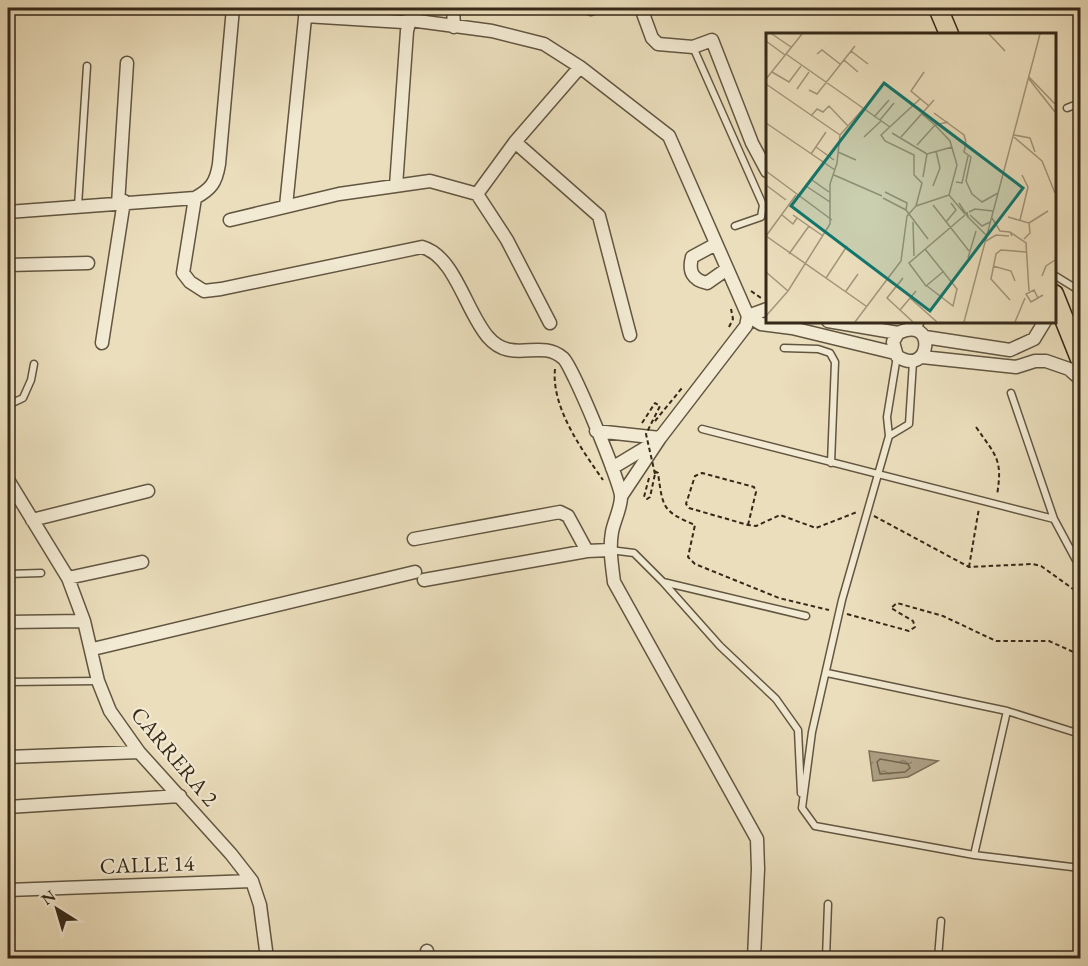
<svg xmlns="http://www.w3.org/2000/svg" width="1088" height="966" font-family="'EB Garamond',serif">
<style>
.water{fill:url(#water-ripples);stroke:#7d7059;stroke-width:1.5}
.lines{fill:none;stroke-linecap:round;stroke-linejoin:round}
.shore{stroke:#71644e;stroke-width:1.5}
.service-casing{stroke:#625641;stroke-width:9}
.minor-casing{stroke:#625641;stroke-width:15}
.primary-casing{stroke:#352818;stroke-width:21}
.path{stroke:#352818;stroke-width:2;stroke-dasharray:4.5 3;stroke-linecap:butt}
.service{stroke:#f2ead3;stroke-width:6}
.minor{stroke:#f2ead3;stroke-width:12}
.primary{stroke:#ebdebc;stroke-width:18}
.path-bridge{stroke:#352818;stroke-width:2;stroke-dasharray:4.5 3;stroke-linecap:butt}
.labels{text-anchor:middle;stroke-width:4.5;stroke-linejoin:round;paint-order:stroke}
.street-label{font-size:22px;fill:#352818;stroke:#f2ead3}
.inset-road{fill:none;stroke:#a2957a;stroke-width:1.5}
.view{fill:#0f766e;fill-opacity:0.15;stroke:#0f766e;stroke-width:3}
.inset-edge{fill:none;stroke:#352818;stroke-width:3}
</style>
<defs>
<pattern id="water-ripples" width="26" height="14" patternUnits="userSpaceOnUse" patternTransform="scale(1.5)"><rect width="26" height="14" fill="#ada084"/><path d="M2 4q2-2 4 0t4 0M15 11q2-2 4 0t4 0" fill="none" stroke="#8e826b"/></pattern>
</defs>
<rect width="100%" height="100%" fill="#ebdebc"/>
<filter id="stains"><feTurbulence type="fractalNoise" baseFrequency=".00333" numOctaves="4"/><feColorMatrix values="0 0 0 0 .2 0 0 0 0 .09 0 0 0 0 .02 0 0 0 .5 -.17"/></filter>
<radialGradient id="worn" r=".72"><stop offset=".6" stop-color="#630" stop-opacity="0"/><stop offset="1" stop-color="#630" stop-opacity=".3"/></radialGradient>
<path class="water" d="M 869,751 L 938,761 L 908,777 L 873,781 Z"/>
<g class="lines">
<path class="shore" d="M 880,759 L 908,764 L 910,768 L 905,772 L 880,774 L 877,762 Z"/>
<defs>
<path id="service" d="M 693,47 L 763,205 L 761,217 L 735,226
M 1067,108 L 1080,103
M 78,206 L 87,66
M 1054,275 L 1080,291
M 917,330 L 921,321
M 784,348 L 818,349 L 830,353 L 835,362 L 831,463
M 897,356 L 887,417 L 889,436 L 842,600 L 812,732 L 802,808 L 815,826 L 974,855 L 1007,711
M 1011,393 L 1054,519 L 1076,560
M 8,405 L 23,398 L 31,380 L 34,364
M 702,429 L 1054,519
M 889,436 L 909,424 L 913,362
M 610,550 L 634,553 L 663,582 L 806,616
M 8,574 L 41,573
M 663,582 L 720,646 L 776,699 L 798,730 L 801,793
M 827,673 L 1007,711 L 1080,734
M 8,682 L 97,681
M 974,855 L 1080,868
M 826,958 L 828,904
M 938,958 L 941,921"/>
<path id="minor" d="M 453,8 L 454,27
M 641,8 L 652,38 L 658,44 L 693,47 L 712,40 L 752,143 L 767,171
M 591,9 L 594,8
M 305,16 L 403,22 L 410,20 L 417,8
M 515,142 L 599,216 L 630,335
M 396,186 L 407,31 L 410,20 L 492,31 L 544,44 L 580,67 L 669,136 L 748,316 L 761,324 L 792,328 L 895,353
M 477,194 L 515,142 L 580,67
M 195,198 L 183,273 L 190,282 L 204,291 L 221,289 L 422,247 C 455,256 466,312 488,337 C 512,365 540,338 563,358 C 572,365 622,486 621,497 C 621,508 614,521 612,532 C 609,549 612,565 614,582 L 757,839 L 758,869 L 754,958
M 118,204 L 127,63
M 286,206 L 306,8
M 8,212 L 195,198 C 211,189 216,183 219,164 L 233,8
M 230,220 L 339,194 L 430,181 L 477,194 L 507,240 L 550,323
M 716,244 L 692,257 C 688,272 693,280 707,283 L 727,269
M 8,265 L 88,263
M 748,316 L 767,309
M 828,321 L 898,333 C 938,314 931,379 897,356 L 893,342 L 898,333
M 925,337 L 1010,350 L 1034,339 L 1045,321
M 102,343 L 124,201
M 922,357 L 1016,367 L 1035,361 L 1046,361 L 1069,369 L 1080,379
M 596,431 L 660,438
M 612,468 L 657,441
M 8,480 L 68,578 L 84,621 L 98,681 L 110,711 L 139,752 L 231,854 L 252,881 L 260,905 L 267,958
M 622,495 L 660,438 L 746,326 L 748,316
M 32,520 L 148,491
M 414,539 L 560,512 L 568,516 L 587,551 L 610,550
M 68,578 L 142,562
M 424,580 L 587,551
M 8,622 L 84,621
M 93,649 L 415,572
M 8,757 L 139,752
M 8,807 L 180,796
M 8,890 L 252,881
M 427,951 L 428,958"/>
<path id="primary" d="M 938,8 L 949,34
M 1054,294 L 1080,359"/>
</defs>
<use href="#service" class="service-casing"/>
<use href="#minor" class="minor-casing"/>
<use href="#primary" class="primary-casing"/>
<path class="path" d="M 751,291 L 761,298
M 729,327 L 733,319 L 731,309
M 555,369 C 551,407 582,450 603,480
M 655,421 L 682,388
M 976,427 C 996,456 1003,459 997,495
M 654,471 L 658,473 C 663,508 662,511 695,525 L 688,557 L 695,564 L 779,598 L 829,610
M 649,478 L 644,497 L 647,499 L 650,497 L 655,474
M 874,516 L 969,567 L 1032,564 L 1041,566 L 1080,594
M 748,525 L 756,492 L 754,487 L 702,473 L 695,476 L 686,504 L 689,508 L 748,525 L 756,526 L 780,515 L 816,528 L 857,512
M 969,567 L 979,508
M 847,614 L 909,631 L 915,627 L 913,621 L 891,608 L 897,603 L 943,616 L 996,641 L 1049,641 L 1080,655"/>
<use href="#service" class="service"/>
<use href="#minor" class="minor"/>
<use href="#primary" class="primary"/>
<path class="path-bridge" d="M 642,423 L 655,403 L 660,406 L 646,434 L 655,474"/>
</g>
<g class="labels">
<g class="street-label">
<text transform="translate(175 756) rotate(50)" y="8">CARRERA 2</text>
<text transform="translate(147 864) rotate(-2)" y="8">CALLE 14</text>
</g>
</g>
<g transform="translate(766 33)">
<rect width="290" height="290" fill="#ebdebc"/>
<path class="inset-road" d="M 6,1 L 25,14M 223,1 L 239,18M 0,8 L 19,22M 85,18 L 102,31M 20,21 L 124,94M 51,21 L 56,17 L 74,31M 78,27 L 92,39M 6,39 L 23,49 L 35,33M 158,39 L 145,58 L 163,73M 263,44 L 289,71M 0,46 L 36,1M 263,46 L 289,79M 0,51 L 74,102M 31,56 L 43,39M 43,57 L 51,61 L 89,13M 168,80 L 198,102 L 200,109M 156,81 L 169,92 L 182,89M 45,83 L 51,76 L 57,79 L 63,73 L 82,93M 108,84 L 123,67M 114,87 L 128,70M 0,90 L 69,137M 126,100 L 161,121 L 157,144M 248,102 L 264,105 L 269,119M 98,104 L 115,88M 135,104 L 168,67M 248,104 L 276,128 L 289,160M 193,108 L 200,110 L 198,119 L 205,124 L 200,148 L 206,161 L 216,169 L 232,160M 151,112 L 169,92 L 184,108 L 191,132 L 183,162 L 199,181M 50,114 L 68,127M 72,119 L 90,127M 45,121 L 60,99M 161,121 L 186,114M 0,138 L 66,187M 68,142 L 116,163M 46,147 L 63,159M 190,149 L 196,150 L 202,123M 0,152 L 20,167M 40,153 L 64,169M 167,153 L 174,135 L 170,118M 119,159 L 141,170 L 140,177 L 162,206M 32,163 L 58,129M 117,165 L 140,177M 193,170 L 202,184 L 201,179M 167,172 L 203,218M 150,173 L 183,162M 203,179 L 209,176 L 227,178M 16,182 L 27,191 L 31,185M 27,182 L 57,203M 204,182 L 216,193 L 224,189M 202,184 L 220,202M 242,184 L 263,190 L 264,200 L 258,206M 226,185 L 234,198 L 244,199M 254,187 L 262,154 L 256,142M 147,189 L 148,223M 180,189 L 190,177 L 185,170M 263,190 L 282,178M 0,203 L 100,273M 0,203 L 30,162M 246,203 L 244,199 L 260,210 L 263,258M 220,208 L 230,202 L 243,203M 159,216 L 191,256 L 187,273 L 161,253M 23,221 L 43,193M 202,225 L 210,198M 227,233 L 245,238 L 249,248M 178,238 L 160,253 L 143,230 L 199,182M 0,239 L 22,258M 276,243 L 280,233 L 289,227M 60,245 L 81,213M 137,245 L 121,265 L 147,289M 80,258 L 92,241M 144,265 L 171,289M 272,265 L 268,257 L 260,261 L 265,269 L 277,262M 244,267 L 225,246 L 230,221 L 235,217 L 261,219M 134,277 L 150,258M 0,283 L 22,258 L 64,191 L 64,151 L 71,130 L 74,102 L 97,76M 89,289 L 135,228 L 141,183 L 150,173 L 156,150 L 148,142 L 148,122 L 119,108 L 115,102 L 154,66M 198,289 L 274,1M 249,289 L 259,265"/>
<path class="view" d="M 118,50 L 257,155 L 164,278 L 25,173 Z"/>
<rect width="290" height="290" class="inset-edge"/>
</g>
<rect width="1088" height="966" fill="none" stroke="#ebdebc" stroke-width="30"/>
<rect x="9" y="9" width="1070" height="948" fill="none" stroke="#352818" stroke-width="3"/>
<rect x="15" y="15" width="1058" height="936" fill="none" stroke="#352818" stroke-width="1.5"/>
<g transform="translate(57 909) rotate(323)" stroke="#f2ead3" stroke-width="4.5" paint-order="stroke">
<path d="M0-4.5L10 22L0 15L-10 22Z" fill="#352818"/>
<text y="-9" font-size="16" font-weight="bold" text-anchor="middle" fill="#352818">N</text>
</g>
<rect width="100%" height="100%" filter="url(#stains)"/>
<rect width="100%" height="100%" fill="url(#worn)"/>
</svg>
